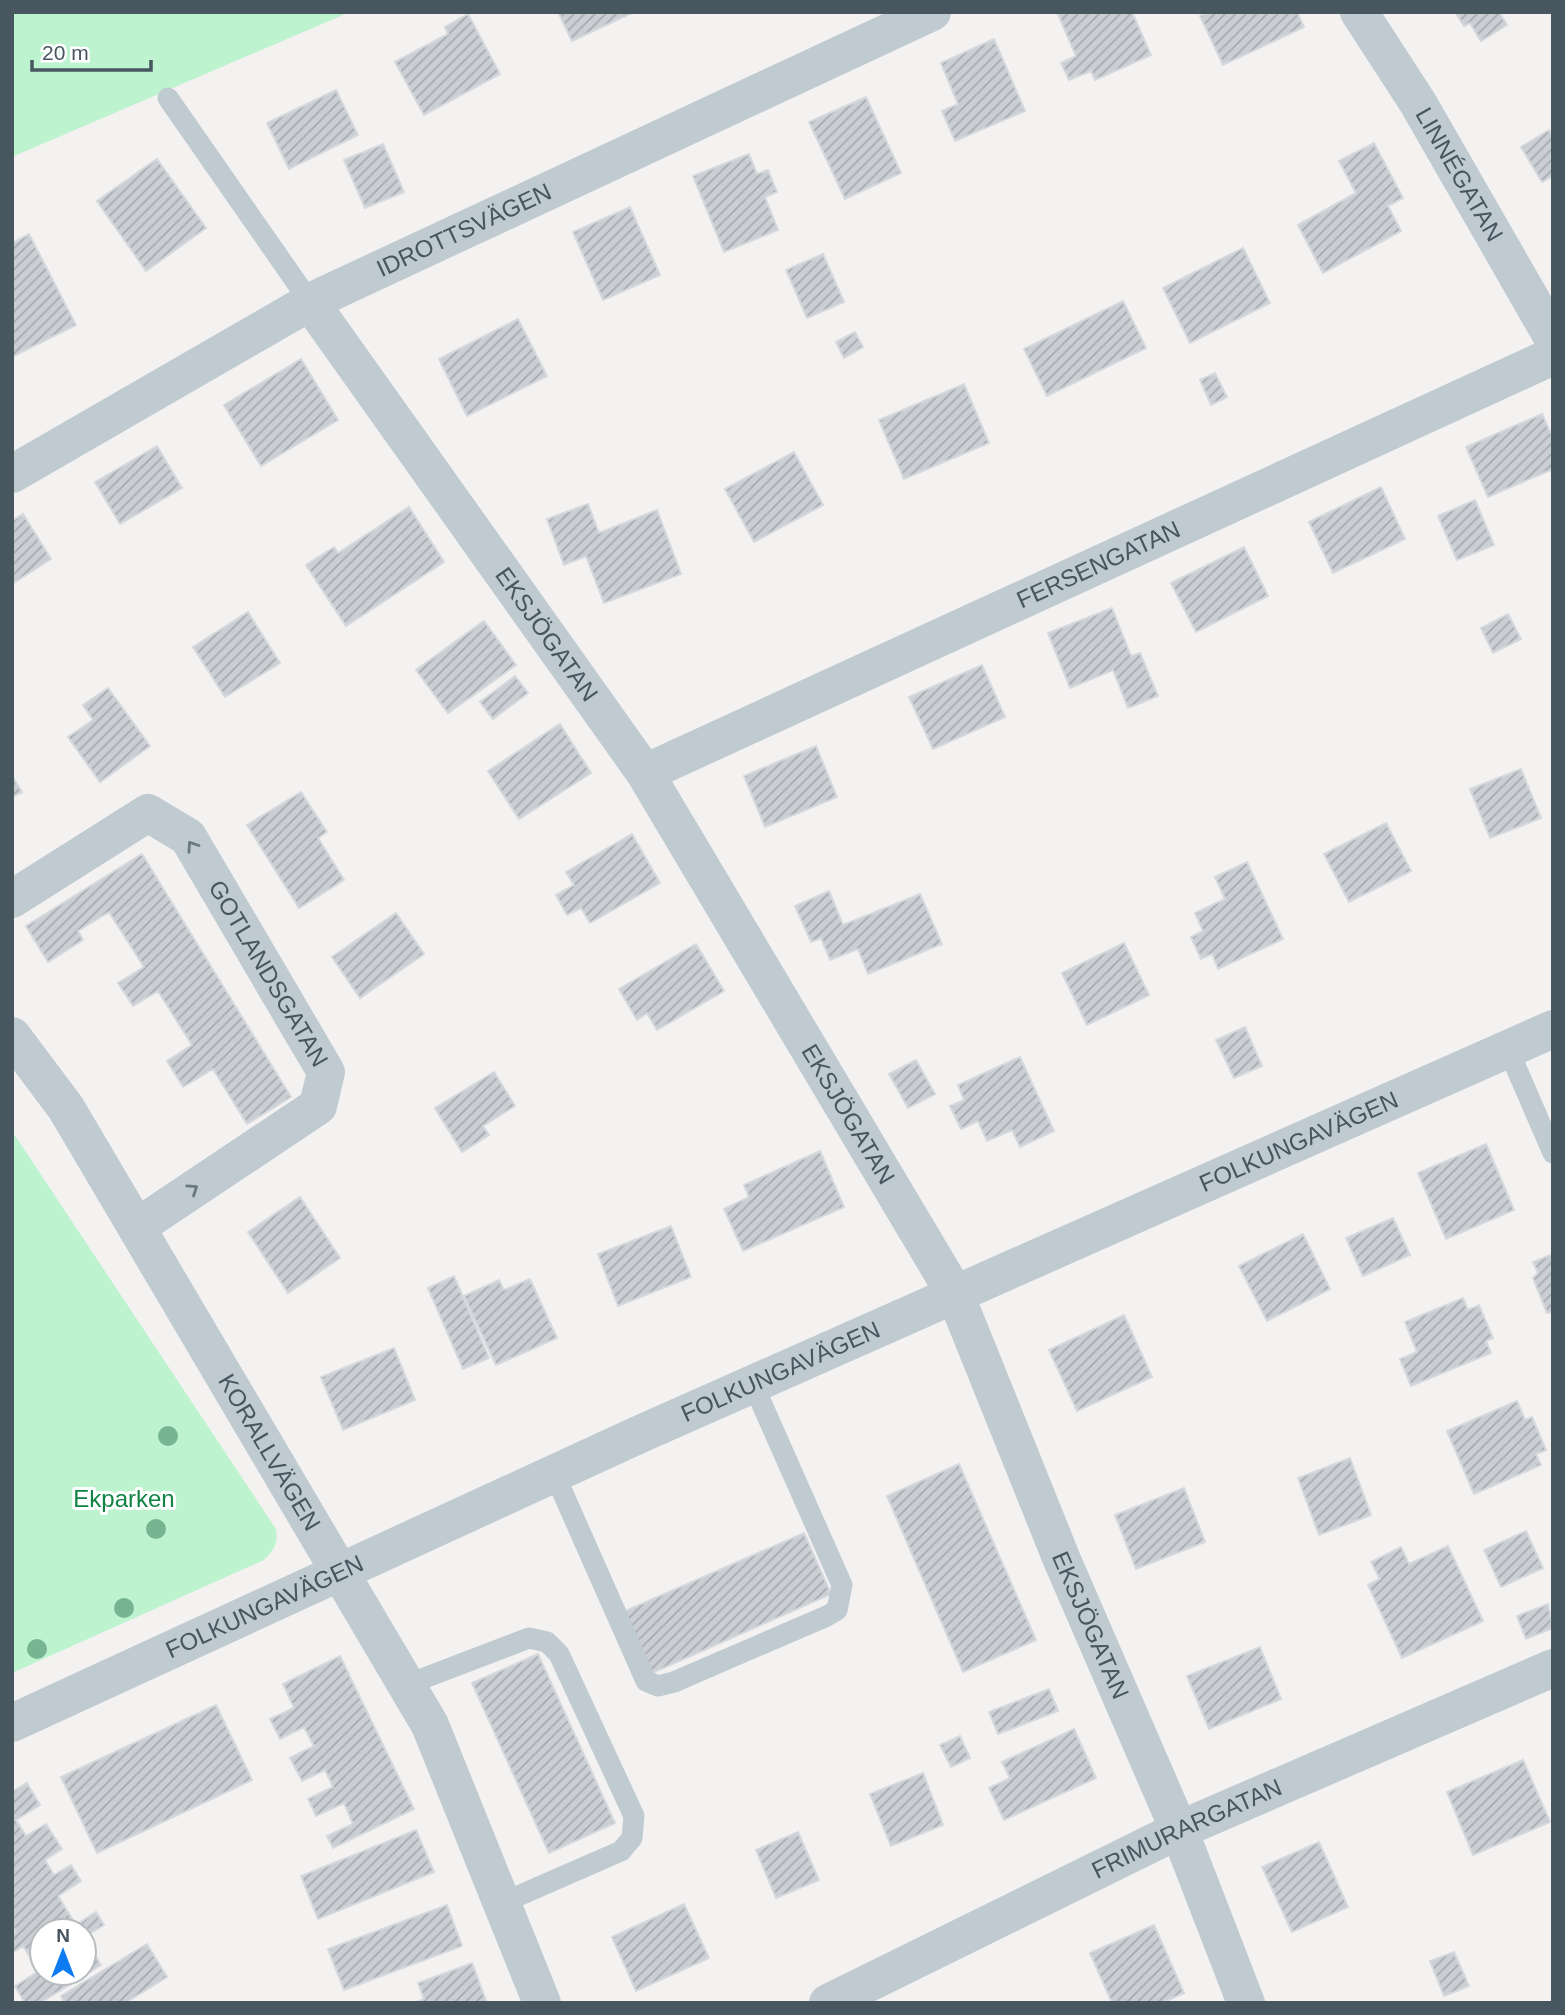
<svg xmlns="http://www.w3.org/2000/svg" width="1565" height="2015" font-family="Helvetica,sans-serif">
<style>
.green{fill:#bef3d0}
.building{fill:url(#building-hatch);stroke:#d5d8dd;stroke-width:2}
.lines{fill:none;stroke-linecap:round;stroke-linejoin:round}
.lane{stroke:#bfcad1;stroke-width:21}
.street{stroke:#bfcad1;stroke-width:38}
.tree{fill:#77b492}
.oneway{stroke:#6c7982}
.labels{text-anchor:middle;stroke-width:6;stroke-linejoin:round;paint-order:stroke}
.street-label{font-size:24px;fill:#485660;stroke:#fff}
.park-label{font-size:24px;fill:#118345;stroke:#fff}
</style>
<defs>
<pattern id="building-hatch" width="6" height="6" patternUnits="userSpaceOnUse" patternTransform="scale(1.75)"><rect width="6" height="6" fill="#cbcfd4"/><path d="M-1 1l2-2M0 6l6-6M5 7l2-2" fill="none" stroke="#a7abaf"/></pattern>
</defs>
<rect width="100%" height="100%" fill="#f4f1f1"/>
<path class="green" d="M 12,12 L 350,12 L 12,157 Z
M 12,1131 L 276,1529 C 278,1544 275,1549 264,1560 L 12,1673 Z"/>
<path class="building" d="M 558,12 L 634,12 L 572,41 Z
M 1057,12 L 1132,12 L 1151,55 L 1095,80 L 1091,71 L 1069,80 L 1061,63 L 1076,56 Z
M 1209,12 L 1297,12 L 1304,27 L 1223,65 L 1200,16 Z
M 1455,12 L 1499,12 L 1507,25 L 1481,41 L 1470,23 L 1464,26 Z
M 468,14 L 500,74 L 424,115 L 395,62 L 448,34 L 445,27 Z
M 994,39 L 1025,111 L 955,141 L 942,111 L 958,104 L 941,63 Z
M 336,90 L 358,135 L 289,169 L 267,123 Z
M 866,97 L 901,173 L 845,199 L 809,122 Z
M 1549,130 L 1553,136 L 1553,176 L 1542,182 L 1521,147 Z
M 1374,143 L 1403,198 L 1388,206 L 1401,231 L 1323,273 L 1298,225 L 1356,193 L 1339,161 Z
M 383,144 L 404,192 L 365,208 L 344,160 Z
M 749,154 L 757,174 L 768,170 L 777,192 L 765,197 L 778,230 L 724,252 L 693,176 Z
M 157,159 L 206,228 L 146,271 L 97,201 Z
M 630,207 L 660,275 L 603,300 L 573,232 Z
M 29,234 L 76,325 L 12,357 L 12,243 Z
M 1243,248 L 1270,303 L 1190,343 L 1163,288 Z
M 823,254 L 844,302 L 807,318 L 786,270 Z
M 1123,301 L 1146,348 L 1047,396 L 1024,349 Z
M 518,319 L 547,376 L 467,416 L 439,359 Z
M 855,332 L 863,347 L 844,358 L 836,342 Z
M 301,359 L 338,420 L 261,466 L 224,405 Z
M 1215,373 L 1227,397 L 1211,405 L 1200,380 Z
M 964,384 L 989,443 L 904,479 L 879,420 Z
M 1542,414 L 1553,438 L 1553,469 L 1488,497 L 1466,447 Z
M 157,446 L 182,488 L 120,524 L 95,482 Z
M 794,452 L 823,505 L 754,542 L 725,489 Z
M 1381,487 L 1405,539 L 1333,573 L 1309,522 Z
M 1475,500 L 1494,545 L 1457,560 L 1438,516 Z
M 588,504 L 599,533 L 657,510 L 681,574 L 604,603 L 586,556 L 564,565 L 547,519 Z
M 409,507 L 444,562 L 346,626 L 306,565 L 334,547 L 338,553 Z
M 23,514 L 51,559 L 12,584 L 12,521 Z
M 1244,547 L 1268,596 L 1196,632 L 1171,583 Z
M 1112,608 L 1131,656 L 1140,653 L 1158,696 L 1128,708 L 1113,670 L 1070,688 L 1048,633 Z
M 248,612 L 280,663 L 225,697 L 193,647 Z
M 1508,614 L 1521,639 L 1493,653 L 1481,628 Z
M 484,621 L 516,665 L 448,713 L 416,670 Z
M 982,665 L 1005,717 L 933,749 L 909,697 Z
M 515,676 L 528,693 L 493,719 L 480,702 Z
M 108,688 L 150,746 L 100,782 L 68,737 L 93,720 L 83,705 Z
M 560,724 L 591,773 L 519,819 L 488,771 Z
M 816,746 L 837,797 L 765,827 L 744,776 Z
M 1521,769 L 1541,818 L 1490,838 L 1470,789 Z
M 12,776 L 22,792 L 12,797 Z
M 301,792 L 327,832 L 318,838 L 344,880 L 299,908 L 247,825 Z
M 1386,823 L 1411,871 L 1349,902 L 1324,854 Z
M 632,834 L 660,883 L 590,923 L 581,908 L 567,915 L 556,895 L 574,885 L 566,872 Z
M 142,854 L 291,1097 L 247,1124 L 213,1069 L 183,1087 L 167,1061 L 192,1045 L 158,991 L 133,1006 L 118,983 L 144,967 L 109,912 L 78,931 L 83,940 L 48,962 L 26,926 Z
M 1247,862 L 1283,939 L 1218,969 L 1212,954 L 1201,959 L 1191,937 L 1203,931 L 1195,913 L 1225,899 L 1215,877 Z
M 829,891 L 843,925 L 920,894 L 942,944 L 868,974 L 858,949 L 830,960 L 821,938 L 811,942 L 795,906 Z
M 396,913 L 424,954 L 360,998 L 332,957 Z
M 1124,943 L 1149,995 L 1087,1025 L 1062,973 Z
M 696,944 L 724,991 L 657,1030 L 647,1013 L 637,1020 L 619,989 Z
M 1245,1027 L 1262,1066 L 1234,1078 L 1216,1040 Z
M 1020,1057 L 1054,1131 L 1020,1147 L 1012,1130 L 987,1141 L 978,1121 L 961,1129 L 950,1106 L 964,1100 L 958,1085 Z
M 916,1060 L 935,1094 L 908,1108 L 889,1074 Z
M 494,1072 L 515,1106 L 483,1126 L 489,1135 L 462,1152 L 435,1108 Z
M 1486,1144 L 1514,1210 L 1446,1239 L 1418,1173 Z
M 820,1151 L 844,1207 L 743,1251 L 724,1209 L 749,1197 L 744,1185 Z
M 300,1197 L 340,1258 L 288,1293 L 248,1232 Z
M 1393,1218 L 1410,1255 L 1363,1276 L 1346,1238 Z
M 671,1226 L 691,1277 L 618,1306 L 598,1254 Z
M 1303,1234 L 1330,1289 L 1267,1321 L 1239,1266 Z
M 1553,1254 L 1553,1312 L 1547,1313 L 1533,1278 L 1538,1273 L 1533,1262 Z
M 454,1276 L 489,1358 L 463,1369 L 428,1288 Z
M 530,1279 L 557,1338 L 496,1365 L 464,1296 L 499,1280 L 504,1290 Z
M 1463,1298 L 1468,1310 L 1479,1305 L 1493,1338 L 1486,1341 L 1491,1353 L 1411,1386 L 1400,1359 L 1417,1352 L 1405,1322 Z
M 1124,1315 L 1152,1377 L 1077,1411 L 1049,1350 Z
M 394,1348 L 415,1400 L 343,1430 L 321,1377 Z
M 1517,1401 L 1525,1420 L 1532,1417 L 1546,1450 L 1536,1454 L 1541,1465 L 1474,1494 L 1447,1431 Z
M 1350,1458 L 1371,1515 L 1319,1535 L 1298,1478 Z
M 959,1464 L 1036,1640 L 963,1672 L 887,1496 Z
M 1184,1488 L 1205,1542 L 1136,1569 L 1115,1515 Z
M 1526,1531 L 1543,1568 L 1501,1587 L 1484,1550 Z
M 804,1533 L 831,1594 L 650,1674 L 623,1612 Z
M 1448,1546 L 1483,1621 L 1402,1658 L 1368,1585 L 1380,1579 L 1371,1562 L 1401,1547 L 1409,1564 Z
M 1548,1604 L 1553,1628 L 1526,1639 L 1517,1616 Z
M 1260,1647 L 1281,1699 L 1209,1729 L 1187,1676 Z
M 538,1654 L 615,1823 L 549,1853 L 472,1683 Z
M 340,1656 L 414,1809 L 333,1848 L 327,1836 L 353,1824 L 344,1803 L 316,1816 L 308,1799 L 333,1787 L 325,1770 L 302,1781 L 290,1758 L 314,1746 L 304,1727 L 280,1739 L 270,1719 L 294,1708 L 283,1684 Z
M 1049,1689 L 1058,1711 L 998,1734 L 989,1712 Z
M 216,1705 L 252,1780 L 97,1853 L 61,1777 Z
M 1074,1729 L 1096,1778 L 1004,1820 L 989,1788 L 1010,1778 L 1002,1762 Z
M 960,1736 L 970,1758 L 951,1767 L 940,1745 Z
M 1523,1760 L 1550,1822 L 1473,1855 L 1447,1792 Z
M 923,1773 L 943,1825 L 891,1846 L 870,1794 Z
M 27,1783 L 40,1805 L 16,1820 L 26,1836 L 46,1824 L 62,1849 L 45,1860 L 54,1875 L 71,1865 L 81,1881 L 58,1896 L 76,1925 L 96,1912 L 104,1925 L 84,1937 L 84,1931 L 42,1931 L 42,1973 L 84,1973 L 84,1938 L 101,1965 L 40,2003 L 25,2003 L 15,1986 L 39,1971 L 23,1946 L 12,1953 L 12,1934 L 16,1932 L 12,1925 L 12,1792 Z
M 416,1830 L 434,1872 L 318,1919 L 301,1876 Z
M 798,1832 L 819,1880 L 776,1898 L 756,1850 Z
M 1319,1842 L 1348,1907 L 1292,1932 L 1262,1867 Z
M 684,1904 L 709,1958 L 636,1991 L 612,1937 Z
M 447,1905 L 462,1946 L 344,1990 L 328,1949 Z
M 1154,1925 L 1184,1993 L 1162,2003 L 1112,2003 L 1090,1953 Z
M 147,1944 L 167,1977 L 125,2003 L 65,2003 L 61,1996 Z
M 1454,1952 L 1469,1986 L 1444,1996 L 1430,1961 Z
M 472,1963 L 487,2003 L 414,2003 L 424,1999 L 418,1983 Z"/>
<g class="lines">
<path class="lane" d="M 168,98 L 310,302
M 1508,1049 L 1553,1153
M 554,1473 L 646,1681 L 658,1686 L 674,1682 L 827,1616 L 837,1610 L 842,1585 L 753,1384
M 406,1685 L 529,1638 L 547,1642 L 559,1654 L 634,1816 L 632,1838 L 621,1851 L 502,1903"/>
<g class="street">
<path id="s1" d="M 1359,12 L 1418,103 L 1553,338"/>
<path id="s2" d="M 310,302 L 645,773 L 955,1294 L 1062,1560 L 1179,1830 L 1246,2003"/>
<path id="s3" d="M 12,474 L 310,302 L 932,12"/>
<path id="s4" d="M 645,773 L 1553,356"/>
<path id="s5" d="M 12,899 L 148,813 L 188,837 L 326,1072 L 318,1106 L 137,1227"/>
<path id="s6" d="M 12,1036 L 66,1108 L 430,1725 L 542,2003"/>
<path id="s7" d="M 12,1723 L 638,1435 L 1553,1029"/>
<path id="s8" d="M 828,2003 L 1179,1830 L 1553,1668"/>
</g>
</g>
<g class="tree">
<circle cx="168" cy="1436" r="10"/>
<circle cx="156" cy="1529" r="10"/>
<circle cx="124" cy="1608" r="10"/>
<circle cx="37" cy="1649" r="10"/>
</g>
<defs><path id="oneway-chevron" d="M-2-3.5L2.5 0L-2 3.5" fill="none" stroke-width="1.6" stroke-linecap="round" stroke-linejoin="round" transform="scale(1.75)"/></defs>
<g class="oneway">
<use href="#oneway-chevron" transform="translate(192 846) rotate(-124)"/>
<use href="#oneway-chevron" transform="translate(193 1189) rotate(-34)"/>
</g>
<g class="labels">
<g class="street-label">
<text dy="8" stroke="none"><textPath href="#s1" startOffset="191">LINNÉGATAN</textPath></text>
<text dy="8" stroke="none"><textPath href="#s3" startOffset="514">IDROTTSVÄGEN</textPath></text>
<text dy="8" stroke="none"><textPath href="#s4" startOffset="499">FERSENGATAN</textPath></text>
<text dy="8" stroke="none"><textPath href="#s2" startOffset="408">EKSJÖGATAN</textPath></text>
<text dy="8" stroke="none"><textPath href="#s5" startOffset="366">GOTLANDSGATAN</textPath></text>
<text dy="8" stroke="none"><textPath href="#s2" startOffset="975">EKSJÖGATAN</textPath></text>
<text dy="8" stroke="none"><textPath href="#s7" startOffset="1412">FOLKUNGAVÄGEN</textPath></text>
<text dy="8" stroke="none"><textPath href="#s7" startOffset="845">FOLKUNGAVÄGEN</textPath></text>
<text dy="8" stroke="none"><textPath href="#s6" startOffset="490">KORALLVÄGEN</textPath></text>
<text dy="8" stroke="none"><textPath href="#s7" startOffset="278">FOLKUNGAVÄGEN</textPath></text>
<text dy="8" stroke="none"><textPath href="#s2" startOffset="1542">EKSJÖGATAN</textPath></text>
<text dy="8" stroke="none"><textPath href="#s8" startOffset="399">FRIMURARGATAN</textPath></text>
</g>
<g class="park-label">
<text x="124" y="1507">Ekparken</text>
</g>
</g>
<rect width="1565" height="2015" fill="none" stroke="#485660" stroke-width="28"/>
<g transform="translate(63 1952)"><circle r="33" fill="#ffffff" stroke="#b6bbbf" stroke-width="2"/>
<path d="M0-5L12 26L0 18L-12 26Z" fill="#0e7bf2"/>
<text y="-10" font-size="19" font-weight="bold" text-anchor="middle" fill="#485660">N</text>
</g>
<path d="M32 60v10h119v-10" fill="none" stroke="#485660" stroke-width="3.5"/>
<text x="42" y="60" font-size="21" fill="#485660" stroke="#ffffff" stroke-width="5" paint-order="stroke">20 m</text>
</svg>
